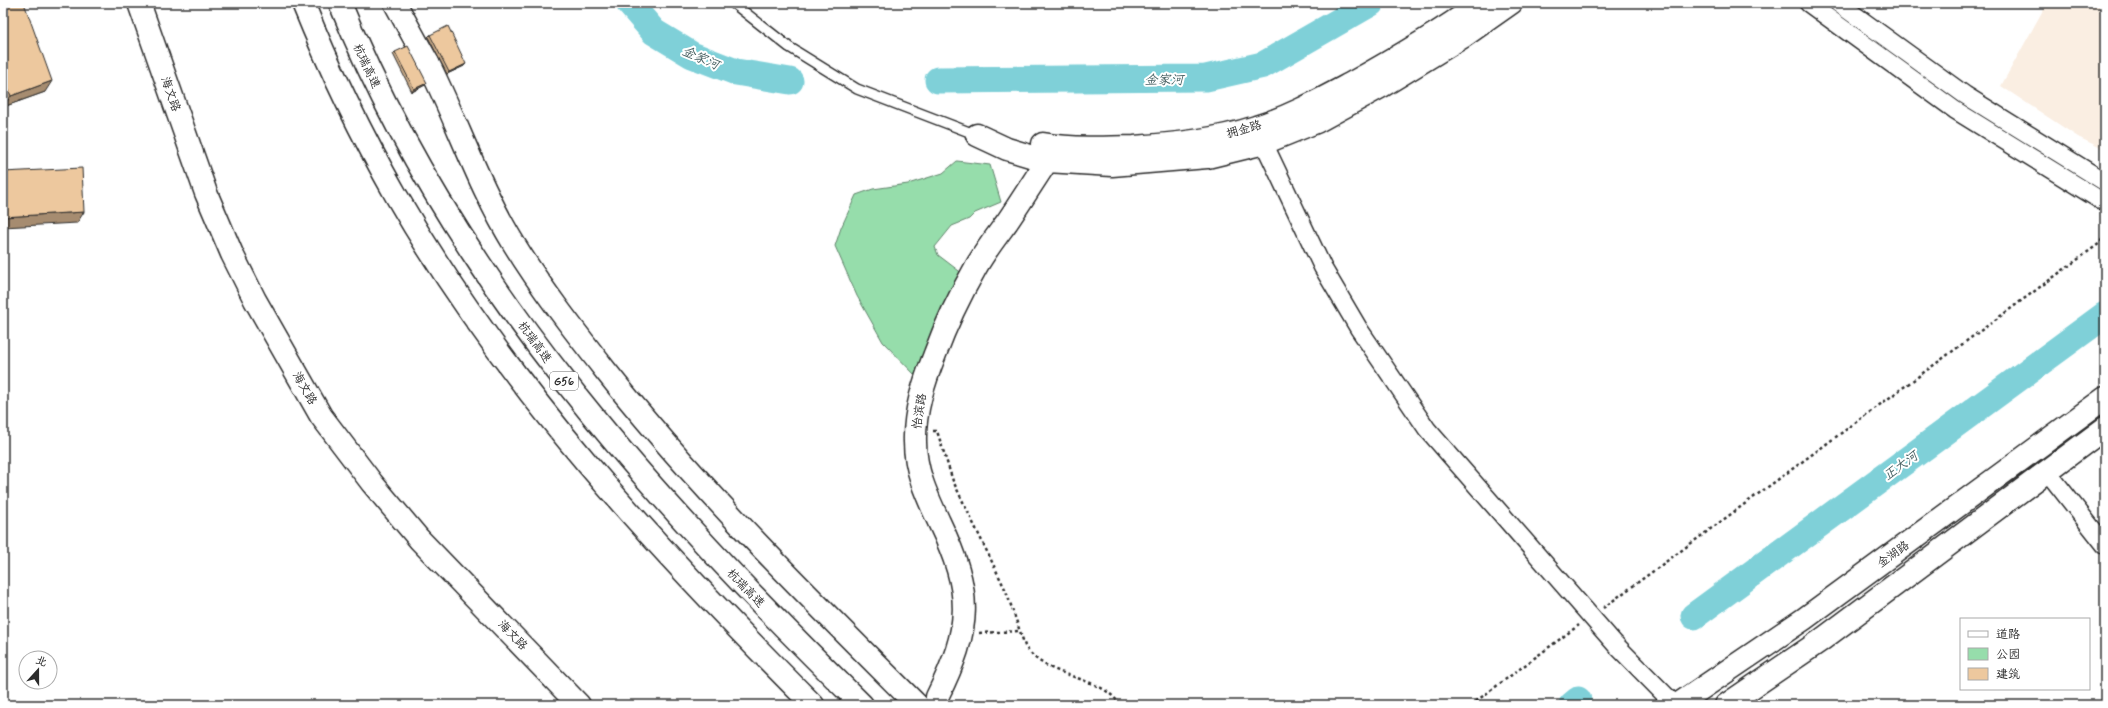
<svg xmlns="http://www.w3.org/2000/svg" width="2108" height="708" font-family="Mynerve,'LXGW WenKai TC',sans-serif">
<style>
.built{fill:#faeee2}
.green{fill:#96ddab;stroke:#60846b}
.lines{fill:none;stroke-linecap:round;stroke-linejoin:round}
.river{stroke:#7fd0d8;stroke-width:27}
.lane-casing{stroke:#2b2b2b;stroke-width:12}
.street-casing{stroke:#2b2b2b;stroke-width:20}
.secondary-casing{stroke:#2b2b2b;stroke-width:25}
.primary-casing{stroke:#2b2b2b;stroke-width:25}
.highway-casing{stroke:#2b2b2b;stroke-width:25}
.path{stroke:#2b2b2b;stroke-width:2.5;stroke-dasharray:3 3;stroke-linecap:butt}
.lane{stroke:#fff;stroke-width:9}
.street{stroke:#fff;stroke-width:17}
.secondary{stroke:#fff;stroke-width:22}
.primary{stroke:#fff;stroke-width:22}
.highway{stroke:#fff;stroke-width:22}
.wall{fill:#ccac88;stroke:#2b2b2b}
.shaded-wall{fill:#a68c6f;stroke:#2b2b2b}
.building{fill:#edc89e;stroke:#2b2b2b}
.labels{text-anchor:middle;stroke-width:4;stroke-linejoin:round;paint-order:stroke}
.shield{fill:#fff;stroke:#6b6b6b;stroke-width:1}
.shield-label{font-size:11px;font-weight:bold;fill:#2b2b2b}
.street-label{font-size:12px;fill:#2b2b2b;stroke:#fff}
.water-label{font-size:13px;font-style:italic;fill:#445d5f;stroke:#fff}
</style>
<rect width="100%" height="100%" fill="#fff"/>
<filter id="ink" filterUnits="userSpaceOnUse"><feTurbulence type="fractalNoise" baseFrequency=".025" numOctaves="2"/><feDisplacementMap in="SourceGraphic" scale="8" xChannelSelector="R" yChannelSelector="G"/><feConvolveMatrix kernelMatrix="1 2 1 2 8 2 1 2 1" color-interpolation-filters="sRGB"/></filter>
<g filter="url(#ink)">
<path class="built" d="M 2047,3 L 2105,3 L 2105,150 L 2078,137 L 2001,86 Z"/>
<path class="green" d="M 957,161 L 990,165 L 1001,202 L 975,213 L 969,219 L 952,226 L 935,247 L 938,255 L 963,274 L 918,378 L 883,342 L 857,296 L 835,246 L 841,228 L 856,195 L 873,189 L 908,184 L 943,173 Z"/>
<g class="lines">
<path class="river" d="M 629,3 L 654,32 L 692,55 L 736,72 L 790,81
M 938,80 L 1206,78 L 1263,65 L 1371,3
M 1694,616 L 2105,315
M 1572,705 L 1578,700"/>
<defs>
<path id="lane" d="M 733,3 L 789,47 L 857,89 L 977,135"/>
<path id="street" d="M 1808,3 L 1955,110 L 2105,203
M 1838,3 L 1965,95 L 2105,182
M 1259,133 L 1323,268 L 1359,329 L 1427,429 L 1615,644 L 1675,705
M 2046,470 L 2105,545"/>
<path id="secondary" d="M 139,3 L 206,193 L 232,254 L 255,300 L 321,416 L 372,483 L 419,539 L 579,705
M 977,135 L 1007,149 L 1047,161 L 1112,165 L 1207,157 L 1264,143 L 1316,122 L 1382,86 L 1464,36 L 1511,3
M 1043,144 C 1073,149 1104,148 1134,147 C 1175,144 1217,140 1256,127 C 1289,117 1320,100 1350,84 C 1395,59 1439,33 1481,3
M 937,697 C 972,627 973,593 939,522 C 927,496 915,471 915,442 C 914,412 924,382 935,354 C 946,324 960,295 976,267 C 985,251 996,237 1007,222 C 1024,197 1040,171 1057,146
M 1677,705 L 1804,619 L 2105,398
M 1726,705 L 1820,641 L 2105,428"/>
<path id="primary" d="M 395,3 L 428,63"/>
<path id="highway" d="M 303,3 C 330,70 361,134 397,197 C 507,388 658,550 813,705
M 340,3 C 452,280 652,498 862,705
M 428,63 C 458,123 479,187 514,244 C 541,288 573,329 605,370 C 700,490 809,597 917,705"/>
</defs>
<use href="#lane" class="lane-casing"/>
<use href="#street" class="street-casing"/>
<use href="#secondary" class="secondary-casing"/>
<use href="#primary" class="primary-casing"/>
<use href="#highway" class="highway-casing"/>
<path class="path" d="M 933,431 L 937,431 L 953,481 L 1006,591 L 1025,646 C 1046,680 1101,674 1120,705
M 1603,608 L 2100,243 L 2105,234
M 979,633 L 1020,631
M 1471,705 L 1579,625"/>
<use href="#lane" class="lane"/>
<use href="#street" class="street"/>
<use href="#secondary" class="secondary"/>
<use href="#primary" class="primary"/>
<use href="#highway" class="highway"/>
</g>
<path class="wall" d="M 3,3 L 45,92 L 3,107 Z
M 430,35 L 466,64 L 464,66 L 447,74 L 428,37 Z
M 395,52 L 427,83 L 425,85 L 412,92 L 393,54 Z"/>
<path class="shaded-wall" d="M 466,64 L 464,66 L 447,74 L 449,72 Z
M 52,81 L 45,92 L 3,107 L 11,96 Z
M 427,83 L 425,85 L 412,92 L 414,89 Z
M 84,212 L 77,223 L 3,227 L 3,217 Z"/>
<path class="building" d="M 3,3 L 24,3 L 52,81 L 11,96 L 3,75 Z
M 448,26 L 466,64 L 449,72 L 430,35 Z
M 408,46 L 427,83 L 414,89 L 395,52 Z
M 82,168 L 84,212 L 3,217 L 3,172 Z"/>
</g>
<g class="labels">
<rect class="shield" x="550" y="372" width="28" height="18" rx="3"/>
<g class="shield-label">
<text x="564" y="385">G56</text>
</g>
<g class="street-label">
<text transform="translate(367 66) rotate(65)" y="4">杭瑞高速</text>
<text transform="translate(171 94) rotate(71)" y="4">海文路</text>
<text transform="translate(1244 129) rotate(-16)" y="4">拥金路</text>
<text transform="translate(535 342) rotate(54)" y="4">杭瑞高速</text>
<text transform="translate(305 388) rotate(60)" y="4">海文路</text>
<text transform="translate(919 411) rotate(-81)" y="4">怡滨路</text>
<text transform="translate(1893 554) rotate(-36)" y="4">金湖路</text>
<text transform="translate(746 588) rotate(46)" y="4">杭瑞高速</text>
<text transform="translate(513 635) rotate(46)" y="4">海文路</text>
</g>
<g class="water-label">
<text transform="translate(701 57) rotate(24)" y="5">金家河</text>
<text x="1164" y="84">金家河</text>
<text transform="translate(1900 465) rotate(-36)" y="5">正大河</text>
</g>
</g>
<rect width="2108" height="708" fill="none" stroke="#fff" stroke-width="16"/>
<rect x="8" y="8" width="2092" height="692" fill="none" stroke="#2b2b2b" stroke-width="1.5" filter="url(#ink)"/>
<rect x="1960" y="618" width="130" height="72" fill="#ffffff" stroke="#aaaaaa"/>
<rect x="1968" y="631" width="20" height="6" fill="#ffffff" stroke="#aaaaaa"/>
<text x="1996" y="638" font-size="12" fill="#2b2b2b">道路</text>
<rect x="1968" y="648" width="20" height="12" fill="#96ddab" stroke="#aaaaaa"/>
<text x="1996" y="658" font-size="12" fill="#2b2b2b">公园</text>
<rect x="1968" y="668" width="20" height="12" fill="#edc89e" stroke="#aaaaaa"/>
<text x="1996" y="678" font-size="12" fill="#2b2b2b">建筑</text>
<g transform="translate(38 670) rotate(21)"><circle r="19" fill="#ffffff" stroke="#aaaaaa"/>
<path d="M0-3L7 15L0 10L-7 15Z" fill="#2b2b2b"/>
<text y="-6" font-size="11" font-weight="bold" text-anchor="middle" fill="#2b2b2b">北</text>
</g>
</svg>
